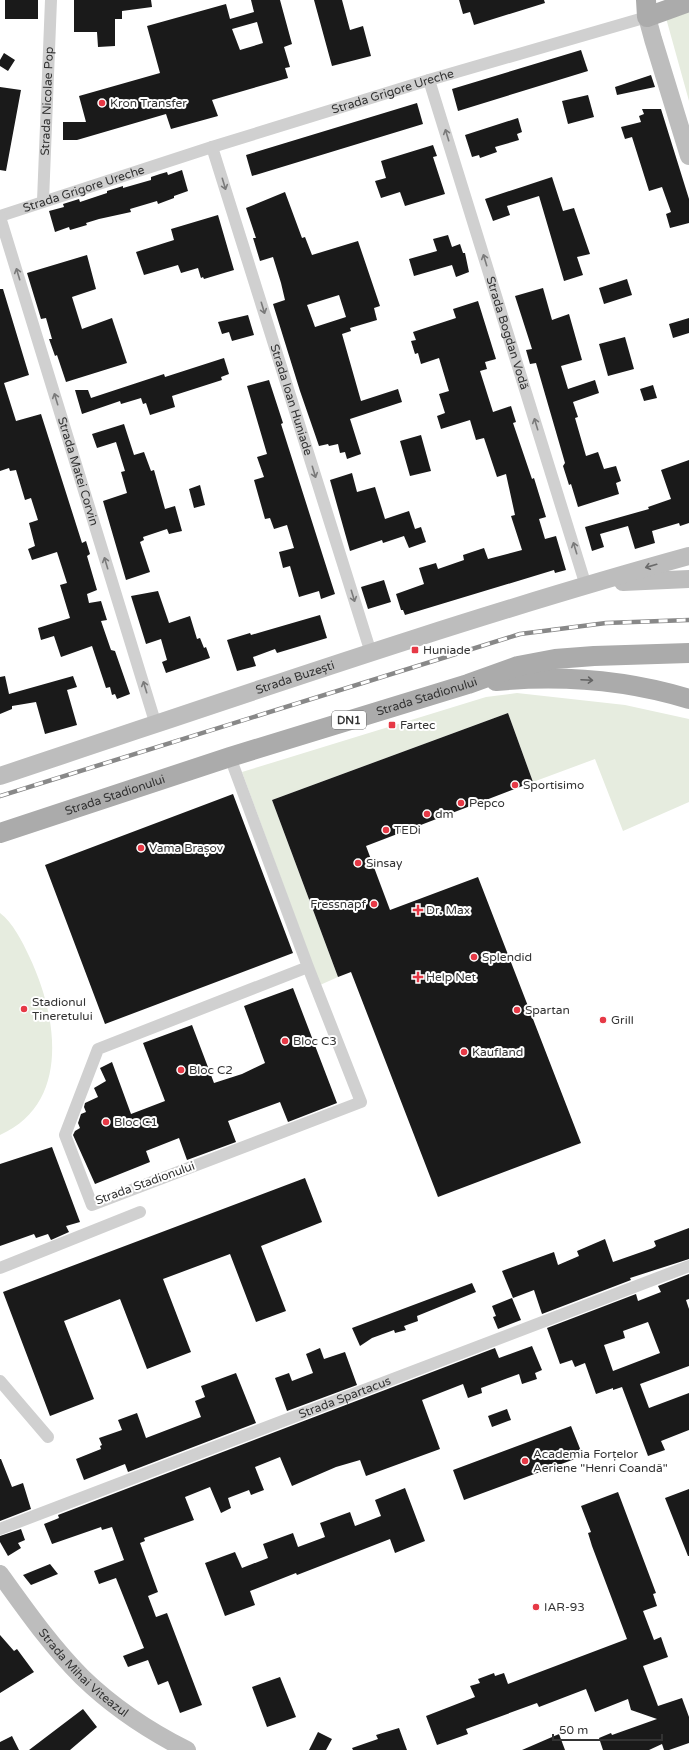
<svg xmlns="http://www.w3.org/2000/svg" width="689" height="1750" font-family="'Varela Round',sans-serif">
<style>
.green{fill:#e6ecdf}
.building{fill:#1a1a1a;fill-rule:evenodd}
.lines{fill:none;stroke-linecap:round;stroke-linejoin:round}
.street{stroke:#d0d0d0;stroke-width:12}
.secondary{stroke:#bdbdbd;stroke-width:18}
.primary{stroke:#ababab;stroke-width:20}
.rail-casing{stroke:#888;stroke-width:4.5}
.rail{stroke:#fff;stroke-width:3;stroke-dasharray:9;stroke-linecap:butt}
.oneway{stroke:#7a7a7a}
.oneway2{stroke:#6a6a6a}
.oneway3{stroke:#636363}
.poi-dot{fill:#e63946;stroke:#fff;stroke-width:1.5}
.labels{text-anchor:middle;stroke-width:4;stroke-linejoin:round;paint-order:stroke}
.shield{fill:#fff;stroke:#707070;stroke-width:1}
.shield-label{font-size:11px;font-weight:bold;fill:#333}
.street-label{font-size:12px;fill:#333;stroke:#fff}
.poi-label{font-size:12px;fill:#333;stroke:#fff;text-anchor:start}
</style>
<rect width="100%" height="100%" fill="#fff"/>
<path class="green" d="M 689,6 L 689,101 L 666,18 Z
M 517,693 L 625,705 L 689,719 L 689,802 L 623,831 L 595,759 L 533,782 L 508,713 L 272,800 L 338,977 L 320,985 L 242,772 L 486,697 Z
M 0,913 C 13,923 22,941 29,956 C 57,1014 72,1103 0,1135 Z"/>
<path class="building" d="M 5,0 L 38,0 L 38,19 L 5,19 Z
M 74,0 L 151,0 L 152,7 L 122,11 L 122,19 L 115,19 L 115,46 L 98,47 L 97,32 L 74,32 Z
M 251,0 L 280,0 L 292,44 L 284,47 L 290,67 L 285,68 L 288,78 L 212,100 L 218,116 L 171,129 L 166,114 L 77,140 L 63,140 L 63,122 L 86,122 L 79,96 L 160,73 L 147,26 L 226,4 L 230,19 L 254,12 ZM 257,22 L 263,43 L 240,50 L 232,29 Z
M 314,0 L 342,0 L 350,30 L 363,26 L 371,56 L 332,66 Z
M 459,0 L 544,0 L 545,3 L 474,25 L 470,12 L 463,14 Z
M 581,50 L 588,71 L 458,111 L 452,89 Z
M 4,53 L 15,60 L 8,71 L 0,66 L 0,60 Z
M 651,75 L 655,87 L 617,95 L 615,87 Z
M 0,87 L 21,90 L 6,171 L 0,170 Z
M 588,95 L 594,117 L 568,124 L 562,101 Z
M 417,103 L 423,124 L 252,176 L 246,155 Z
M 642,109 L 661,109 L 689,199 L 689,223 L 670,228 L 666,214 L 671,212 L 662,187 L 649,191 L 632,137 L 625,139 L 621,127 L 641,122 L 639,116 L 644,114 Z
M 518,118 L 522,132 L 517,134 L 519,140 L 495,147 L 497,152 L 480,158 L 479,155 L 472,157 L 465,135 Z
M 433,145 L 437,156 L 433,157 L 445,194 L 405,206 L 400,192 L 381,198 L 375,181 L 386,178 L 381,161 Z
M 182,170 L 188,191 L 174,196 L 174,198 L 158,204 L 157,201 L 130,209 L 131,212 L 99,219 L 86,223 L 87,225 L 70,230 L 69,227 L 55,232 L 49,211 L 64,207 L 63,204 L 79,199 L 80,202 L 107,193 L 107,191 L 123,186 L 123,188 L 151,180 L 151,177 L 160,174 L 167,172 L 168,175 Z
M 552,177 L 563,211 L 574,208 L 590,254 L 577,257 L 583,275 L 564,281 L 539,196 L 507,206 L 510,215 L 493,221 L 485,199 Z
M 285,192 L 302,238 L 305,237 L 312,255 L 358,241 L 380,306 L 374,308 L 377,320 L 350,328 L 351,331 L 342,334 L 361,401 L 398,389 L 402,402 L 350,419 L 361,454 L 347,459 L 345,452 L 340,453 L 338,444 L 329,446 L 328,444 L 319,446 L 300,391 L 273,304 L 285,300 L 281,283 L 273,257 L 260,261 L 253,238 L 256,238 L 246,208 ZM 339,295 L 346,317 L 315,327 L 307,305 Z
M 218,215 L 234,270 L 204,279 L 203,277 L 201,278 L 198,268 L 181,273 L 178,265 L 144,275 L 136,252 L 174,240 L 171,229 Z
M 448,235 L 452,247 L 460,244 L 463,253 L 465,253 L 469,272 L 456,277 L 452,265 L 414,276 L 409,259 L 437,251 L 433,239 Z
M 87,255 L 96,289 L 72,297 L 82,329 L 112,318 L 127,363 L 66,382 L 57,355 L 55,356 L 49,339 L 52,339 L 46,318 L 41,319 L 27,273 Z
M 627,279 L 632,295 L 604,304 L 599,288 Z
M 543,288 L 552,320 L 569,314 L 582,360 L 561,366 L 568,389 L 595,380 L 599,393 L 573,402 L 578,417 L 575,418 L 586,456 L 598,452 L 604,469 L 616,466 L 621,481 L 616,483 L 619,494 L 578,507 L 571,484 L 569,485 L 563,466 L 565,463 L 536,363 L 530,364 L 526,350 L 532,349 L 515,296 Z
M 0,289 L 3,289 L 29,375 L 4,383 L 16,421 L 41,414 L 82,543 L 86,541 L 90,554 L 87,556 L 97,590 L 87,594 L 89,603 L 101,601 L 107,620 L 101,621 L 111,650 L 115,651 L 130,694 L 117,699 L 115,694 L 112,695 L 110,687 L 106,688 L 92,646 L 61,657 L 54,636 L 41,640 L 38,628 L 70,618 L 60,585 L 67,583 L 57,552 L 32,560 L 28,549 L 35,546 L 29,523 L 38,520 L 31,498 L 25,500 L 16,470 L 10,471 L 9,468 L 0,471 Z
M 478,301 L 496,359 L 485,362 L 487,369 L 480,371 L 493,412 L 511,406 L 516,422 L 513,423 L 532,479 L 534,478 L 546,517 L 539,519 L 545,539 L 556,536 L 566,570 L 555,573 L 554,570 L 405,615 L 403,610 L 401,610 L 396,594 L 424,584 L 419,568 L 436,563 L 438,569 L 464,560 L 463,555 L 484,548 L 488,559 L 522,550 L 511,516 L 515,515 L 506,474 L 497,477 L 484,438 L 476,440 L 470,420 L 441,429 L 437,416 L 445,413 L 439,394 L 449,391 L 439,358 L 421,364 L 418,353 L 415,354 L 411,341 L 416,340 L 413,332 L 456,318 L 453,309 Z
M 248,315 L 254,335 L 232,341 L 229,332 L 222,334 L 218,322 Z
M 689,318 L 689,333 L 673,338 L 669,324 Z
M 625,337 L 634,369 L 608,376 L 599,344 Z
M 224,358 L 229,374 L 221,377 L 222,380 L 172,396 L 175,407 L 150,415 L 146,403 L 143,404 L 141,398 L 121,404 L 120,401 L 82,414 L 75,390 L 88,390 L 91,398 L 164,374 L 165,377 Z
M 269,380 L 283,423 L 281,424 L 335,594 L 321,599 L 319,591 L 299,597 L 290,566 L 283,568 L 279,552 L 294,548 L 287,525 L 274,529 L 270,518 L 265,519 L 254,480 L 264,477 L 257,457 L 267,454 L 247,386 Z
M 653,385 L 657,398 L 644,401 L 640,389 Z
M 124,424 L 134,455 L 144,452 L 151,471 L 154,470 L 165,509 L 175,506 L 182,531 L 169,534 L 167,529 L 143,537 L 144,540 L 140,542 L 150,572 L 126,580 L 103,501 L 127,493 L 121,472 L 125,471 L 116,442 L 97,448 L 92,434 Z
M 421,435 L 431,471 L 410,476 L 400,441 Z
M 689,460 L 689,523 L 680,526 L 679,523 L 652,531 L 655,543 L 635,549 L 628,526 L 600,534 L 604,547 L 592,551 L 585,527 L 649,509 L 648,507 L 671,499 L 661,470 Z
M 352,473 L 357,492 L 375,487 L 385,519 L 409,511 L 415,529 L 421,527 L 426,542 L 409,548 L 404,536 L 383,543 L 382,540 L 350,551 L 330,480 Z
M 200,485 L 205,505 L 194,508 L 189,489 Z
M 384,580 L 391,602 L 368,609 L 361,587 Z
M 158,591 L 169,623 L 190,616 L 197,639 L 200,638 L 204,648 L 206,647 L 210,658 L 166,673 L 162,662 L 167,660 L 161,639 L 146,644 L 131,596 Z
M 320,615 L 327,638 L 277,653 L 275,649 L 253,657 L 256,666 L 237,671 L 227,640 L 250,633 L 251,635 L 258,633 Z
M 5,676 L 9,694 L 73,676 L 77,687 L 67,690 L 77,725 L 45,734 L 36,702 L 12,706 L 12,709 L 0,714 L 0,677 Z
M 508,713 L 533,782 L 366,846 L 390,910 L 478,877 L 581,1143 L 438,1197 L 351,972 L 338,977 L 272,800 Z
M 233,794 L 293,953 L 105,1024 L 45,865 Z
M 293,988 L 337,1103 L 288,1122 L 280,1102 L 228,1121 L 236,1142 L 187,1160 L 179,1138 L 146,1151 L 150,1162 L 95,1184 L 73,1135 L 75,1131 L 80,1128 L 78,1123 L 81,1114 L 86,1112 L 84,1107 L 85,1103 L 98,1097 L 94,1088 L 106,1081 L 100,1068 L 112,1062 L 131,1114 L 165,1101 L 143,1043 L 192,1025 L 214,1083 L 242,1074 L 265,1063 L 244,1006 Z
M 52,1147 L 80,1222 L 66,1226 L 69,1232 L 51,1240 L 48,1234 L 36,1238 L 34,1234 L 0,1246 L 0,1164 Z
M 305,1178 L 322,1222 L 261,1246 L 286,1311 L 256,1322 L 230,1254 L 163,1279 L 191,1352 L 147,1369 L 120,1299 L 64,1321 L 94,1399 L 50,1416 L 3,1292 Z
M 689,1228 L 689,1259 L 630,1278 L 631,1280 L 542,1314 L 534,1290 L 513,1298 L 502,1271 L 554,1252 L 558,1265 L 579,1256 L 577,1251 L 605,1239 L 613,1262 L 653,1248 L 656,1246 L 654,1241 Z
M 689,1274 L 689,1299 L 686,1300 L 689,1309 L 689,1366 L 640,1384 L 649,1408 L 689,1393 L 689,1430 L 661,1441 L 665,1450 L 648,1456 L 622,1387 L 613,1390 L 613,1388 L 596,1394 L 585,1363 L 575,1367 L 572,1360 L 560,1364 L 547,1328 L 636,1294 L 638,1301 L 661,1292 L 658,1286 ZM 648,1322 L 660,1353 L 613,1371 L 604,1345 L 625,1338 L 623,1331 Z
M 472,1283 L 476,1292 L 417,1316 L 418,1321 L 404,1326 L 406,1330 L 395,1333 L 394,1330 L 372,1338 L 360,1346 L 352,1328 Z
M 512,1298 L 521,1320 L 498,1329 L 493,1317 L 496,1316 L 492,1306 Z
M 532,1346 L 542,1370 L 535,1373 L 537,1379 L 522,1384 L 519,1374 L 481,1388 L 482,1393 L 468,1398 L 463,1384 L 422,1400 L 440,1449 L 366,1476 L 360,1460 L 336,1467 L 292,1486 L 280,1457 L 255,1467 L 264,1490 L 251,1495 L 249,1490 L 228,1498 L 231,1508 L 221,1513 L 210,1487 L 185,1497 L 194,1520 L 144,1538 L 145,1541 L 140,1543 L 158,1592 L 148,1596 L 156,1617 L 167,1613 L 202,1705 L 180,1713 L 168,1681 L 158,1685 L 148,1660 L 128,1667 L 123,1656 L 144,1648 L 116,1578 L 99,1584 L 94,1571 L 124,1560 L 112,1527 L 102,1530 L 101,1527 L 52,1544 L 44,1524 L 59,1518 L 58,1515 L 495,1348 L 499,1358 Z
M 320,1348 L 324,1359 L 345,1352 L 357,1385 L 287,1411 L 275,1378 L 289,1373 L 292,1381 L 313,1373 L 306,1354 Z
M 236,1373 L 256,1423 L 128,1472 L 125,1464 L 84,1480 L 76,1459 L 101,1449 L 100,1446 L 102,1445 L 99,1438 L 122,1430 L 118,1420 L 137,1413 L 146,1438 L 201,1417 L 195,1401 L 205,1397 L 201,1386 Z
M 507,1409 L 511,1420 L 492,1427 L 488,1416 Z
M 571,1426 L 583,1456 L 464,1500 L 453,1470 Z
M 0,1459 L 1,1459 L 12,1487 L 23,1483 L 31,1509 L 0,1521 Z
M 405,1488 L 425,1541 L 395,1553 L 390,1539 L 297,1575 L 296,1573 L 250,1591 L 255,1605 L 225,1616 L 205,1563 L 235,1552 L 242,1568 L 268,1558 L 263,1544 L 293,1533 L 298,1547 L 325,1537 L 320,1523 L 350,1512 L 355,1526 L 381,1516 L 375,1500 Z
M 689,1489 L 689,1556 L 688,1556 L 665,1498 Z
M 618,1492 L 656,1593 L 653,1594 L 657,1606 L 643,1611 L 654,1640 L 661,1637 L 668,1657 L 643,1666 L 658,1706 L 682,1698 L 689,1717 L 689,1743 L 669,1750 L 664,1750 L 662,1744 L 649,1750 L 603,1750 L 599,1738 L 611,1733 L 612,1735 L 657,1719 L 631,1710 L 628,1699 L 595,1712 L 586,1689 L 539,1707 L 537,1703 L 466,1729 L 468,1734 L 437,1745 L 426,1716 L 475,1697 L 470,1686 L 480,1683 L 478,1679 L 494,1673 L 495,1676 L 504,1673 L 508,1684 L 627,1639 L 592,1546 L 588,1533 L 591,1532 L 581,1506 Z
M 21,1529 L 25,1540 L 18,1543 L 21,1548 L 8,1556 L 0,1542 L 0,1536 Z
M 50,1564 L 58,1574 L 31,1585 L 23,1575 Z
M 0,1635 L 14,1651 L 17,1649 L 34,1672 L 0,1693 Z
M 280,1677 L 296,1717 L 267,1727 L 252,1687 Z
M 83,1709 L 97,1727 L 70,1750 L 29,1750 Z
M 399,1728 L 407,1750 L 353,1750 L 352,1748 L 378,1739 L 376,1735 Z
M 318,1732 L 332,1739 L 326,1750 L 309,1750 Z
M 559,1734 L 565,1750 L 522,1750 Z
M 12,1736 L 19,1750 L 0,1750 L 0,1742 Z"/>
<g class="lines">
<g class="street">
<path id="s1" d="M 429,80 L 586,586"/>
<path id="s2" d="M 212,147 L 371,653"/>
<path id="s3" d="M 43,201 L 51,0"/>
<path id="s4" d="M 0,216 L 212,147 L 429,80 L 647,17"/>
<path id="s5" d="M 0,217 L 156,725"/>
<path d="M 230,757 L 308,967 L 361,1102 L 92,1205 L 65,1135 L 98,1049 L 308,967"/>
<path d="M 0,1268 L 140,1212"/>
<path d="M 0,1381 L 48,1437"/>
<path id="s6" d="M 0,1529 L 689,1266"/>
</g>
<g class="secondary">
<path d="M 647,17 L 653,39 L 689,156"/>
<path d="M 623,582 L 689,579"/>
<path id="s7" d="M 0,776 C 229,700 457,620 689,556"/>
<path id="s8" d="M 0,1574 C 26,1610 51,1646 82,1677 C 113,1707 149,1731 187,1750"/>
</g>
<g class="primary">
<path d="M 646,0 L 647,17 L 689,2"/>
<path d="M 496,681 C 561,675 627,680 689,699"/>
<path id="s9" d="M 0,833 L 230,757 L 468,684 L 518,666 L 555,659 L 594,656 L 689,653"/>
</g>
<defs>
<path id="rail" d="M 0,796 L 520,634 L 606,623 L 689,620"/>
</defs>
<use href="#rail" class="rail-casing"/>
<use href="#rail" class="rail"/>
</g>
<defs><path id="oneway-shaft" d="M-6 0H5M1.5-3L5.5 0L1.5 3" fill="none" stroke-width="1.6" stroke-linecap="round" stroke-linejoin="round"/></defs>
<g class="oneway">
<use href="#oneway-shaft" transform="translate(447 135) rotate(-107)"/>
<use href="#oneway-shaft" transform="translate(224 184) rotate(73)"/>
<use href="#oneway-shaft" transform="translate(485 260) rotate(-107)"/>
<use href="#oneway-shaft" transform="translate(18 274) rotate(-107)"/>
<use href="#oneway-shaft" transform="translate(263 308) rotate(73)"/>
<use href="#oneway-shaft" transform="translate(56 399) rotate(-107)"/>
<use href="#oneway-shaft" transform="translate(536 424) rotate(-107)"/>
<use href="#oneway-shaft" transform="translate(314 472) rotate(73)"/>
<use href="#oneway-shaft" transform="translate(575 548) rotate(-107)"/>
<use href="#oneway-shaft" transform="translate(106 563) rotate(-107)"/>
<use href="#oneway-shaft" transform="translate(353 596) rotate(73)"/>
<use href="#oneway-shaft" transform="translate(145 687) rotate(-107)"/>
</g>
<use class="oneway2" href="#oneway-shaft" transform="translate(651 566) rotate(164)"/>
<use class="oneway3" href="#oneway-shaft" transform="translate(587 680) rotate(3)"/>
<g class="poi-dot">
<circle cx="102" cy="103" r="4"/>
<rect x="411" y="646" width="8" height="8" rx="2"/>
<rect x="388" y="721" width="8" height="8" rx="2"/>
<circle cx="515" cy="785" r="4"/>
<circle cx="461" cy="803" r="4"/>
<circle cx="427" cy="814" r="4"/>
<circle cx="386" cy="830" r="4"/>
<circle cx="141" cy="848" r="4"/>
<circle cx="358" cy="863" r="4"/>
<circle cx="374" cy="904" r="4"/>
<path d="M416 904h4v4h4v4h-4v4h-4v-4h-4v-4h4z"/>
<circle cx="474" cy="957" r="4"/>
<path d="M416 971h4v4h4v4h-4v4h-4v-4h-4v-4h4z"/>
<circle cx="24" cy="1009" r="4"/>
<circle cx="517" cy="1010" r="4"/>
<circle cx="603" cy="1020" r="4"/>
<circle cx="285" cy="1041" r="4"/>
<circle cx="464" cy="1052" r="4"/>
<circle cx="181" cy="1070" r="4"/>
<circle cx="106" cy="1122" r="4"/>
<circle cx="525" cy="1461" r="4"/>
<circle cx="536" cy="1607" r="4"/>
</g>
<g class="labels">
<rect class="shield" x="332" y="711" width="34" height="18" rx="3"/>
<g class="shield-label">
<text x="349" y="724">DN1</text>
</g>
<g class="street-label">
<text dy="4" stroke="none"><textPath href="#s4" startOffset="412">Strada Grigore Ureche</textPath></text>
<text dy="4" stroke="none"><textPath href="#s3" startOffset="100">Strada Nicolae Pop</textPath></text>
<text dy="4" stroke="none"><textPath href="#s4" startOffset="88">Strada Grigore Ureche</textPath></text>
<text dy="4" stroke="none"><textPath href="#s1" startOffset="265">Strada Bogdan Vodă</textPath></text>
<text dy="4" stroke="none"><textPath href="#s2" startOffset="265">Strada Ioan Huniade</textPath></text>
<text dy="4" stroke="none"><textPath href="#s5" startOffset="266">Strada Matei Corvin</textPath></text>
<text dy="4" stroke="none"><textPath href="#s7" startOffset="311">Strada Buzești</textPath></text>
<text dy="4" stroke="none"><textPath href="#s9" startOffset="448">Strada Stadionului</textPath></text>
<text dy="4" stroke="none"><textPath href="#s9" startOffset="121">Strada Stadionului</textPath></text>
<text transform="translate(145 1183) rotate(-20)" y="4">Strada Stadionului</text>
<text dy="4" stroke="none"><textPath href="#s6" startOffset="369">Strada Spartacus</textPath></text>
<text dy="4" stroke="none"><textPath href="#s8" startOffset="130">Strada Mihai Viteazul</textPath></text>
</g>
<g class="poi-label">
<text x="110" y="107">Kron Transfer</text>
<text x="423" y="654">Huniade</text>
<text x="400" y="729">Fartec</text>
<text x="523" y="789">Sportisimo</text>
<text x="469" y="807">Pepco</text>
<text x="435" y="818">dm</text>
<text x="394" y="834">TEDi</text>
<text x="149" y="852">Vama Brașov</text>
<text x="366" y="867">Sinsay</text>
<text x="366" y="908" text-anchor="end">Fressnapf</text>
<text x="426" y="914">Dr. Max</text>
<text x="482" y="961">Splendid</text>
<text x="426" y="981">Help Net</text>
<text x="32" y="1006">Stadionul<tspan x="32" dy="14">Tineretului</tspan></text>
<text x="525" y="1014">Spartan</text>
<text x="611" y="1024">Grill</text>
<text x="293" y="1045">Bloc C3</text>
<text x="472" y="1056">Kaufland</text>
<text x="189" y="1074">Bloc C2</text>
<text x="114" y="1126">Bloc C1</text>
<text x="533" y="1458">Academia Forțelor<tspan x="533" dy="14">Aeriene "Henri Coandă"</tspan></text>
<text x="544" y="1611">IAR-93</text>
</g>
</g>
<path d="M553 1734v6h109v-6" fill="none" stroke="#333333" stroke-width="2"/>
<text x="559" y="1734" font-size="12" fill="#333333" stroke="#ffffff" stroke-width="3" paint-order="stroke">50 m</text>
</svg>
